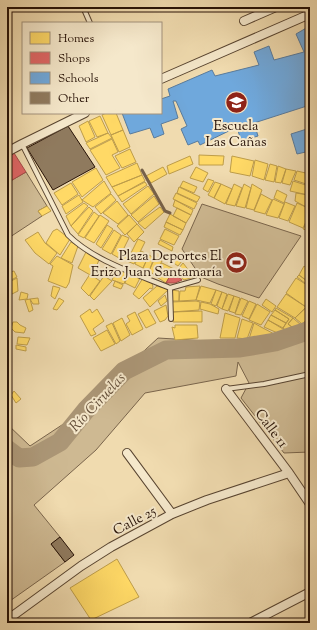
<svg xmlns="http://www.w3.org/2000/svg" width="317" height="630" font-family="'Sorts Mill Goudy',serif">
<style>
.green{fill:#ceb992;stroke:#7a654c}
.homes{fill:#ffd966;stroke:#be9d49}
.shops{fill:#e06666;stroke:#a84c49}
.schools{fill:#6fa8dc;stroke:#597b9c}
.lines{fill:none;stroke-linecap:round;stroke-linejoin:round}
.stream{stroke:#766149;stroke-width:3}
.river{stroke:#ab9676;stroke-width:19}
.building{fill:#8f7a5e;stroke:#261106}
.lane-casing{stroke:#584430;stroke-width:6}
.street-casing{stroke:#584430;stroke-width:10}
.lane{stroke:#f5e8cb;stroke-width:4}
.street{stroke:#f5e8cb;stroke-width:8}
.labels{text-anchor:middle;stroke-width:4;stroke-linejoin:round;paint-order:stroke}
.poi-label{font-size:14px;fill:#261106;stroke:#f5e8cb}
.street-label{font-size:14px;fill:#261106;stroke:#f5e8cb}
.water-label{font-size:15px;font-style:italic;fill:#624d38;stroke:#f5e8cb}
</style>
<rect width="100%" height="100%" fill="#f0dbaf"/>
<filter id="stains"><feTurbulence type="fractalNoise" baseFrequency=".005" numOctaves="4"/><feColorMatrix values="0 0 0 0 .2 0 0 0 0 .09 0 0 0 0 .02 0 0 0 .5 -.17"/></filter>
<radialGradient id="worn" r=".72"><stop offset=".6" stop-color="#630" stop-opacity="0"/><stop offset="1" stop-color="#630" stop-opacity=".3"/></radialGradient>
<path class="green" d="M 26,172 L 47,206 L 38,211 L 42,216 L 7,239 L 7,183 Z
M 202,204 L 301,236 L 259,298 L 218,284 L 201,277 L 182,249 Z
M 310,337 L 310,452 L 284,453 L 241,398 L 249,383 L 238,362 L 236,376 L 145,393 L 96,450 L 34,505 L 60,537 L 51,544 L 65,562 L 7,603 L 7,424 L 30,446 L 68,421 L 158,338 L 239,343 L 238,356 Z"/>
<path class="homes" d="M 106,113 L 116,113 L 123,130 L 111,135 L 102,115 Z
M 100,116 L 108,133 L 97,137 L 89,121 Z
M 88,121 L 95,137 L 86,142 L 79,126 Z
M 123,130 L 130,147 L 119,152 L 111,135 Z
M 108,133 L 112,138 L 90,149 L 86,143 Z
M 112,139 L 118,152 L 112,155 L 120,168 L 106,175 L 90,150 Z
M 130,149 L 136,162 L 122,168 L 115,156 Z
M 199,155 L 224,156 L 223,165 L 199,165 Z
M 190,156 L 193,164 L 169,174 L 167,166 Z
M 232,156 L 254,161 L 250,176 L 230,172 Z
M 255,160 L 268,164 L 264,180 L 252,176 Z
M 137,163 L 142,175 L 112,187 L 106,177 Z
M 270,164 L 277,166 L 274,182 L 265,180 Z
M 278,166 L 286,169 L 281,183 L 275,182 Z
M 163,167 L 167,174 L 151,183 L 146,176 Z
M 196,167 L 208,173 L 203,182 L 190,178 Z
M 96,168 L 103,180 L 82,197 L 72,182 Z
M 286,169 L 296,171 L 290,185 L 282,183 Z
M 297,171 L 310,174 L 309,185 L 294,180 Z
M 142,175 L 145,181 L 118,196 L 112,187 Z
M 208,179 L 214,181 L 208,192 L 203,189 Z
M 104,181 L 111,193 L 93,207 L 82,200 Z
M 183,181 L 197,187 L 194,193 L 180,187 Z
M 293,181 L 309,186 L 308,195 L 290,191 Z
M 145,182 L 147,185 L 122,202 L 118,196 Z
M 215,182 L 221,184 L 214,198 L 208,195 Z
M 71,183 L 78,194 L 62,205 L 54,193 Z
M 221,184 L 232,189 L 225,204 L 214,198 Z
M 234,184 L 242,188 L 235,206 L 226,204 Z
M 244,184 L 251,188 L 245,208 L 236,206 Z
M 252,184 L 262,190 L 254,210 L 246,208 Z
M 148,186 L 154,194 L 131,214 L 123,204 Z
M 179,187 L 200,197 L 197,202 L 177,193 Z
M 277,190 L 287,195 L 284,203 L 274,198 Z
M 176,193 L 197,203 L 194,209 L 173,199 Z
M 296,193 L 308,195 L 310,209 L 295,201 Z
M 111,194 L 116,200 L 101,214 L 95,207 Z
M 261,194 L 272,200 L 265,214 L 254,211 Z
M 79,195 L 83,202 L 66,214 L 62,206 Z
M 154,196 L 159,204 L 138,222 L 131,215 Z
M 273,199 L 284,204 L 278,218 L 266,215 Z
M 175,200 L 193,210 L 191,215 L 173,206 Z
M 117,201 L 128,215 L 118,224 L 103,213 Z
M 285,202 L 295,206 L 288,221 L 279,218 Z
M 84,203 L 88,206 L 71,226 L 66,216 Z
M 297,203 L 310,209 L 310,213 L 303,228 L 289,222 Z
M 47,206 L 51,211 L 42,216 L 38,211 Z
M 89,207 L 93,211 L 78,234 L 71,226 Z
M 160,207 L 164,212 L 145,229 L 138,223 Z
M 177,208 L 191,215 L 186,223 L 173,216 Z
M 94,212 L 99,216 L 84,238 L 78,235 Z
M 170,214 L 186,223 L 183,230 L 166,222 Z
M 100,215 L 109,221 L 94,243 L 85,238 Z
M 129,215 L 137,224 L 125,235 L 117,226 Z
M 310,216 L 310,229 L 309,231 L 303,229 Z
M 166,222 L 183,230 L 180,235 L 164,227 Z
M 137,224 L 144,232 L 134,242 L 127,234 Z
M 107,225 L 113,229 L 101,248 L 96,244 Z
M 57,229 L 70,239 L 60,255 L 46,243 L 53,231 Z
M 165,229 L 179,236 L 174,245 L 160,239 Z
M 114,230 L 121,235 L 111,254 L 102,249 Z
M 38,232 L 45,243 L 57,253 L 49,264 L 35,253 L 25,240 Z
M 122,235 L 129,238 L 119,258 L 112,254 Z
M 138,239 L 145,242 L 134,264 L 127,261 Z
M 160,240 L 173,247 L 172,251 L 158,244 Z
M 71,242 L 78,246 L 72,263 L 61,258 Z
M 125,249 L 131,252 L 126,260 L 120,257 Z
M 141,251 L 149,255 L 143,268 L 135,264 Z
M 86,252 L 99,260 L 92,276 L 78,268 Z
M 173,252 L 182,261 L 178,266 L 168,259 Z
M 149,255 L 154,258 L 149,271 L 143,268 Z
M 57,256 L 73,265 L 69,283 L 66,288 L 48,281 L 53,266 L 50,264 Z
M 155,258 L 162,261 L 155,275 L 149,271 Z
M 162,263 L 174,269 L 166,283 L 155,276 Z
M 183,263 L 194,277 L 184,280 L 175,273 Z
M 304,266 L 310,271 L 310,276 L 307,281 L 299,275 Z
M 118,268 L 128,272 L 124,284 L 112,280 Z
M 14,271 L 17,277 L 7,282 L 7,273 Z
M 129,273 L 140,278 L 135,288 L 125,283 Z
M 90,274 L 100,281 L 89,296 L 81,288 Z
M 299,275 L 307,281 L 310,277 L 310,287 L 297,277 Z
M 104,276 L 112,281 L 94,300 L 90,296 Z
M 17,278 L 18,291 L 10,295 L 7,283 Z
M 143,278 L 152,283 L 153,287 L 152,289 L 150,288 L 139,299 L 133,294 Z
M 296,278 L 310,287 L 310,302 L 306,307 L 286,293 Z
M 115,281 L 123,285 L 121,289 L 113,286 Z
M 53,286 L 60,288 L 55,299 L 51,296 Z
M 157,286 L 169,289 L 150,307 L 143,298 Z
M 200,286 L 196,300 L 179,301 L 180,291 L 185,291 L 186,287 Z
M 201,286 L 216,290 L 210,303 L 196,300 Z
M 171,290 L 179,291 L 179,301 L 171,301 Z
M 216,290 L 222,292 L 216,306 L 211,304 Z
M 21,292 L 28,294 L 27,299 L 19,300 Z
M 222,292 L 227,294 L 222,309 L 217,306 Z
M 228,294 L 234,296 L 228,311 L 222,309 Z
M 286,294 L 306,307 L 295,318 L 277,307 Z
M 165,295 L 167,301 L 161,306 L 158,301 Z
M 234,296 L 240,298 L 235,313 L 229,311 Z
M 38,298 L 39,304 L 33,304 L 30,299 Z
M 59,298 L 64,301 L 57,310 L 53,309 Z
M 241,298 L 248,301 L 241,315 L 235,314 Z
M 30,299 L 33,310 L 29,312 L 25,300 Z
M 266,299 L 276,306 L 272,312 L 262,305 Z
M 196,301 L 200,302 L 199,310 L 172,312 L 171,302 Z
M 249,301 L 256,304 L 249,319 L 242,316 Z
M 201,302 L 210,304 L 219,309 L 218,314 L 200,309 Z
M 257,304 L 270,312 L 261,325 L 249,320 Z
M 310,304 L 310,317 L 302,324 L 295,318 Z
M 166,305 L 168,316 L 165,320 L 160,322 L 154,311 Z
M 276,308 L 293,318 L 288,324 L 297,331 L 289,333 L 283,328 L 289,319 L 275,310 Z
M 90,309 L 92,313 L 97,309 L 104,321 L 93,329 L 96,334 L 91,336 L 80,316 Z
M 148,309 L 156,323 L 146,328 L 138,314 Z
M 275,310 L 289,319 L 286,323 L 271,315 Z
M 202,311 L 202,322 L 173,322 L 172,312 Z
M 135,312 L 143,329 L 132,335 L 126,324 L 130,321 L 127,316 Z
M 225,313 L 240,318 L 235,338 L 220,338 Z
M 271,315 L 286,323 L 283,328 L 268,320 Z
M 122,318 L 130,335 L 121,341 L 113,323 Z
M 293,318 L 301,325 L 302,325 L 306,329 L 297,331 L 288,324 Z
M 310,318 L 310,327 L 307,329 L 302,324 Z
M 242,319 L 253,323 L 247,339 L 237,338 Z
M 268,320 L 283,329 L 289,333 L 282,335 L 264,327 Z
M 13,322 L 17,322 L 20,325 L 26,328 L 24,333 L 15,332 L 11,328 Z
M 112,323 L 120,341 L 116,344 L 106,326 Z
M 254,323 L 261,327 L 278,336 L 267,340 L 249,339 Z
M 175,325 L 197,325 L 198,338 L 175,340 L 172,327 L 175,328 Z
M 107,330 L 115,344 L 101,351 L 93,338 Z
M 18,337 L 30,338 L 27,345 L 17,344 Z
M 16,345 L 26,347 L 26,351 L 16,349 Z
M 14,391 L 21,399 L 16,403 L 11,395 Z
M 117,559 L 139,597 L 91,620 L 70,588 Z"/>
<path class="shops" d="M 14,153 L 26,172 L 7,183 L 7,158 Z
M 172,272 L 182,280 L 175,283 L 166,283 Z"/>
<path class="schools" d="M 308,27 L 310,27 L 310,105 L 254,123 L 258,136 L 241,141 L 237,127 L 200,145 L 198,141 L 188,145 L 181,129 L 187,126 L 176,101 L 173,101 L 178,118 L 161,124 L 164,134 L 154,138 L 150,128 L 130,134 L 122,113 L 161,113 L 161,99 L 170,96 L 168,89 L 212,70 L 215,76 L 259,65 L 254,52 L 269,46 L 274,60 L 304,52 L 296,34 Z
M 310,128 L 310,151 L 297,154 L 291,134 Z"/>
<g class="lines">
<path class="stream" d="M 142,170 L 165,211 L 170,213"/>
<path class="river" d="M 7,449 L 19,458 L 33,457 L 60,442 L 86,410 L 124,371 L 166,350 L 240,348 L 275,342 L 310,330"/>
</g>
<path class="building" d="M 68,126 L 95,167 L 53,190 L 27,148 Z
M 60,537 L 74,555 L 65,562 L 51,544 Z"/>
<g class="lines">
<defs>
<path id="lane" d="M 83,7 L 90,23
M 22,144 L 68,235 C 94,261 137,274 170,288 L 171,319
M 170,288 L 198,280
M 226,389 L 264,384 L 310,374"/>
<path id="street" d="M 244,21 L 276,7
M 161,79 L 310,14
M 7,152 L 22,144 L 85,113
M 226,389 L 289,473 L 310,504
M 127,453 L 172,514
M 7,620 L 81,566 L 111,547 L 172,514 L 207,500 L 289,473
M 250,623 L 310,592"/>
</defs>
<use href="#lane" class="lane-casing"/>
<use href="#street" class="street-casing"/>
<use href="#lane" class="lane"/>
<use href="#street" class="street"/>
</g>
<defs>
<symbol id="school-disc" viewBox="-11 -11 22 22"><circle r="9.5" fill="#8f2418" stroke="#f5e8cb"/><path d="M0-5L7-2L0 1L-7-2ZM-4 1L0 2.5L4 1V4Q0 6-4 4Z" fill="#fff"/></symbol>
<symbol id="stadium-disc" viewBox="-11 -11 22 22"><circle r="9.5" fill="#8f2418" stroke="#f5e8cb"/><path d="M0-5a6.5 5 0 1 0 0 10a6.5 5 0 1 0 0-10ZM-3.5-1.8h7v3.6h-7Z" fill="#fff"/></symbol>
</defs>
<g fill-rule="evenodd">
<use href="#school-disc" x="224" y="90" width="25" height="25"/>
<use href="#stadium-disc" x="224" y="250" width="25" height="25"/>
</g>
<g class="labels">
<g class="poi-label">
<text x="236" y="130">Escuela<tspan x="236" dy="16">Las Cañas</tspan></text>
<text x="222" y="260" text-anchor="end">Plaza Deportes El<tspan x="222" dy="16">Erizo Juan Santamaría</tspan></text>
</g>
<g class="street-label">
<text transform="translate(272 428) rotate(53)" y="5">Calle 11</text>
<text transform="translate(134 520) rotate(-28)" y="5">Calle 25</text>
</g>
<g class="water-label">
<text transform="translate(97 402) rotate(-47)" y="5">Río Ciruelas</text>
</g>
</g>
<rect width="317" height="630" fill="none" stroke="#f0dbaf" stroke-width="24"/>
<rect x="8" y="8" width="301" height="614" fill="none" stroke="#261106" stroke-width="2"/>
<rect x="12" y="12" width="293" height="606" fill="none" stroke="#261106"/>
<rect x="22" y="22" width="140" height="92" fill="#f5e8cb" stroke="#a2927c"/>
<rect x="30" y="32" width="20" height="12" fill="#ffd966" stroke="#a2927c"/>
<text x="58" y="42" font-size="12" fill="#261106">Homes</text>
<rect x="30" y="52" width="20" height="12" fill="#e06666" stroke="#a2927c"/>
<text x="58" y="62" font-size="12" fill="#261106">Shops</text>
<rect x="30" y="72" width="20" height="12" fill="#6fa8dc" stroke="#a2927c"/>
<text x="58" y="82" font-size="12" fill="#261106">Schools</text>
<rect x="30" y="92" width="20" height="12" fill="#8f7a5e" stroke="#a2927c"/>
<text x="58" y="102" font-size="12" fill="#261106">Other</text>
<rect width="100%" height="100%" filter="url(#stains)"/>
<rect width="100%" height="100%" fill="url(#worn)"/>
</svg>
